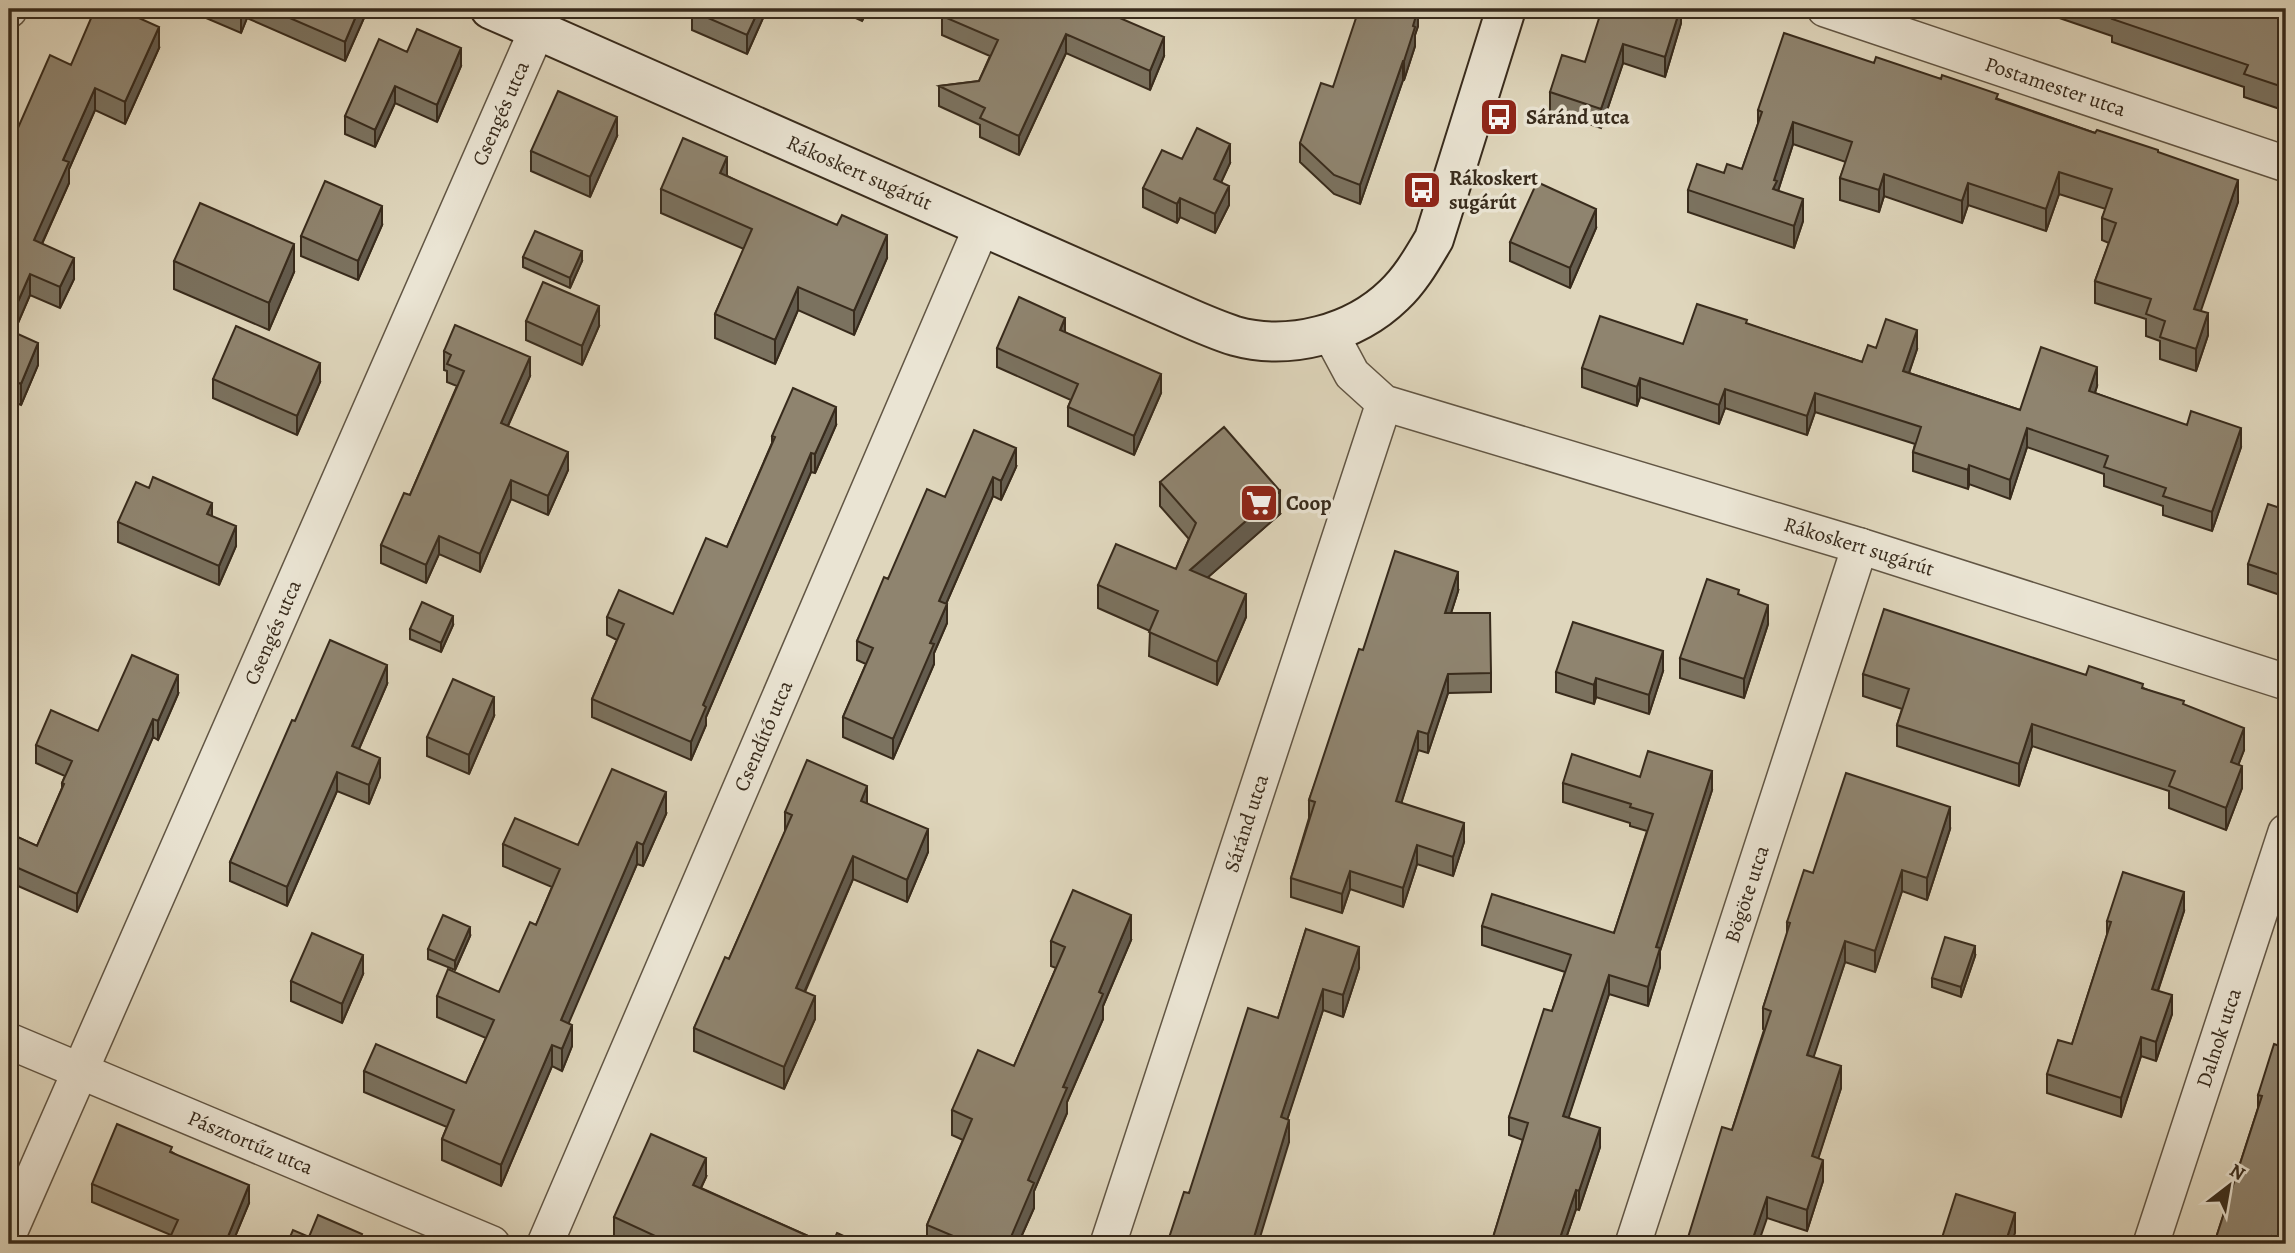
<svg xmlns="http://www.w3.org/2000/svg" width="2295" height="1253" font-family="Alegreya,serif">
<style>
.lines{fill:none;stroke-linecap:round;stroke-linejoin:round}
.street-casing{stroke:#625644;stroke-width:38}
.secondary-casing{stroke:#382b1c;stroke-width:42}
.street{stroke:#eae4d3;stroke-width:35}
.secondary{stroke:#eae4d3;stroke-width:38}
.wall{fill:#7b725f;stroke:#382b1c;stroke-width:2}
.shaded-wall{fill:#645c4e;stroke:#382b1c;stroke-width:2}
.building{fill:#8f846f;stroke:#382b1c;stroke-width:2}
.labels{text-anchor:middle;stroke-width:7;stroke-linejoin:round;paint-order:stroke}
.street-label{font-size:21px;fill:#382b1c;stroke:#eae4d3}
.poi-label{font-size:21px;font-weight:bold;fill:#382b1c;stroke:#eae4d3;text-anchor:start}
</style>
<rect width="100%" height="100%" fill="#dfd6bc"/>
<filter id="stains"><feTurbulence type="fractalNoise" baseFrequency=".00286" numOctaves="4"/><feColorMatrix values="0 0 0 0 .2 0 0 0 0 .09 0 0 0 0 .02 0 0 0 .5 -.17"/></filter>
<radialGradient id="worn" r=".72"><stop offset=".6" stop-color="#630" stop-opacity="0"/><stop offset="1" stop-color="#630" stop-opacity=".3"/></radialGradient>
<g class="lines">
<defs>
<g id="street">
<path id="s1" d="M 1825,9 L 2286,164"/>
<path d="M 9,10 L 9,9"/>
<path id="s2" d="M 1330,333 L 1352,374 L 1384,403 L 1860,546 L 2286,682"/>
<path id="s3" d="M 9,1041 L 492,1244"/>
<path id="s4" d="M 9,1233 L 537,30"/>
<path id="s5" d="M 545,1244 L 982,226"/>
<path id="s6" d="M 1108,1244 L 1384,403"/>
<path id="s7" d="M 1633,1244 L 1860,546"/>
<path id="s8" d="M 2151,1244 L 2286,832"/>
</g>
<g id="secondary">
<path id="s9" d="M 490,9 L 1180,314 C 1198,322 1216,330 1235,336 C 1289,351 1354,334 1394,295 C 1411,279 1422,259 1434,239 L 1506,9"/>
</g>
</defs>
<use href="#street" class="street-casing"/>
<use href="#secondary" class="secondary-casing"/>
<use href="#street" class="street"/>
<use href="#secondary" class="secondary"/>
</g>
<path class="wall" d="M 185,9 L 367,9 L 367,11 L 345,61 L 247,18 L 241,33 Z
M 678,9 L 767,9 L 747,54 L 692,30 L 692,15 Z
M 836,9 L 868,9 L 862,21 Z
M 945,9 L 1164,56 L 1150,90 L 1066,53 L 1019,155 L 980,137 L 980,125 L 939,106 L 939,86 L 979,81 L 990,56 L 942,35 L 942,16 Z
M 1681,9 L 1681,23 L 1665,77 L 1623,63 L 1601,128 L 1550,111 L 1550,92 L 1585,62 Z
M 2033,9 L 2286,9 L 2286,111 L 2244,97 L 2244,87 L 2112,42 L 2112,36 Z
M 1418,12 L 1418,26 L 1415,35 L 1415,46 L 1404,80 L 1403,80 L 1360,204 L 1334,194 L 1300,162 L 1300,143 L 1333,87 Z
M 159,48 L 125,124 L 95,110 L 69,169 L 69,183 L 42,244 L 74,279 L 60,308 L 30,295 L 14,332 L 38,365 L 21,405 L 9,400 L 9,142 L 14,137 L 71,65 Z
M 407,52 L 461,66 L 437,122 L 395,103 L 375,147 L 345,134 L 345,116 Z
M 1874,63 L 1941,79 L 2095,133 L 2158,153 L 2238,202 L 2200,311 L 2208,335 L 2196,371 L 2160,359 L 2160,341 L 2146,336 L 2146,319 L 2095,303 L 2095,281 L 2109,243 L 2102,240 L 2102,218 L 2106,209 L 2059,194 L 2046,231 L 1968,205 L 1962,223 L 1884,196 L 1879,212 L 1840,200 L 1840,178 L 1846,162 L 1793,144 L 1778,191 L 1803,221 L 1794,248 L 1688,212 L 1688,190 L 1724,173 L 1742,169 L 1758,124 L 1758,110 Z
M 617,136 L 590,197 L 531,171 L 531,151 Z
M 1182,159 L 1230,163 L 1221,182 L 1229,205 L 1215,233 L 1180,217 L 1177,223 L 1143,207 L 1143,188 Z
M 727,176 L 887,258 L 854,335 L 798,310 L 775,364 L 715,338 L 715,314 L 744,249 L 661,213 L 661,189 Z
M 382,225 L 358,280 L 301,256 L 301,236 Z
M 1596,228 L 1570,288 L 1510,261 L 1510,242 Z
M 523,257 L 582,261 L 570,288 L 523,267 Z
M 174,261 L 294,272 L 269,330 L 174,289 Z
M 526,321 L 599,326 L 582,365 L 526,340 Z
M 1747,324 L 1862,362 L 1876,348 L 1917,349 L 1909,373 L 2020,410 L 2097,386 L 2095,393 L 2241,447 L 2212,531 L 2163,515 L 2163,506 L 2104,486 L 2104,474 L 2027,447 L 2010,499 L 1969,484 L 1968,489 L 1913,471 L 1913,452 L 1915,444 L 1815,412 L 1807,435 L 1725,408 L 1719,424 L 1640,397 L 1637,406 L 1582,387 L 1582,368 L 1683,344 Z
M 1065,332 L 1161,393 L 1134,455 L 1068,426 L 1068,407 L 1071,400 L 997,367 L 997,348 Z
M 444,351 L 530,376 L 508,426 L 568,470 L 548,515 L 511,499 L 480,572 L 439,554 L 426,583 L 381,563 L 381,545 L 410,495 L 457,386 L 447,382 L 447,371 L 444,370 Z
M 213,379 L 320,382 L 297,435 L 213,398 Z
M 836,425 L 815,473 L 811,472 L 706,717 L 706,725 L 691,760 L 592,717 L 592,699 L 617,640 L 607,635 L 607,617 L 673,614 L 727,547 L 772,443 L 772,436 Z
M 1016,467 L 1001,500 L 993,496 L 946,604 L 947,623 L 934,653 L 934,664 L 893,759 L 843,737 L 843,717 L 866,664 L 857,660 L 857,641 L 888,579 L 945,497 Z
M 1160,482 L 1280,514 L 1208,577 L 1246,617 L 1217,685 L 1149,656 L 1150,631 L 1098,608 L 1098,585 L 1176,569 L 1189,539 L 1160,506 Z
M 2286,510 L 2286,597 L 2248,584 L 2248,564 Z
M 212,516 L 236,546 L 219,585 L 118,542 L 118,522 Z
M 1458,591 L 1451,613 L 1491,673 L 1491,692 L 1448,693 L 1428,753 L 1418,750 L 1401,803 L 1464,842 L 1453,876 L 1417,864 L 1403,907 L 1350,889 L 1342,913 L 1291,897 L 1291,878 L 1309,818 L 1309,800 L 1363,650 Z
M 1739,595 L 1768,624 L 1744,698 L 1680,678 L 1680,658 Z
M 453,625 L 441,652 L 410,639 L 410,629 Z
M 1663,671 L 1649,714 L 1596,697 L 1594,704 L 1556,692 L 1556,672 Z
M 1863,674 L 2086,675 L 2143,688 L 2184,705 L 2244,750 L 2238,765 L 2242,788 L 2226,830 L 2169,808 L 2169,791 L 2032,746 L 2019,786 L 1897,746 L 1897,725 L 1902,709 L 1863,696 Z
M 387,684 L 359,749 L 380,777 L 369,804 L 337,791 L 287,906 L 230,881 L 230,862 L 295,721 Z
M 178,694 L 158,740 L 153,737 L 77,912 L 9,882 L 9,833 L 37,846 L 62,788 L 62,783 L 65,776 L 36,763 L 36,745 L 98,731 Z
M 494,716 L 469,774 L 427,756 L 427,737 Z
M 1640,777 L 1712,790 L 1660,951 L 1660,967 L 1648,1006 L 1609,994 L 1568,1118 L 1600,1147 L 1579,1210 L 1576,1209 L 1564,1244 L 1491,1244 L 1523,1140 L 1509,1135 L 1509,1117 L 1552,1011 L 1565,972 L 1482,945 L 1482,926 L 1614,933 L 1647,831 L 1630,826 L 1630,823 L 1563,802 L 1563,783 Z
M 867,803 L 928,852 L 907,902 L 853,879 L 805,992 L 815,1019 L 784,1089 L 694,1051 L 694,1028 L 729,959 L 785,832 L 785,812 Z
M 666,814 L 643,866 L 637,864 L 568,1023 L 572,1046 L 562,1071 L 552,1066 L 501,1186 L 442,1160 L 442,1139 L 447,1127 L 364,1092 L 364,1071 L 466,1083 L 486,1038 L 437,1017 L 437,996 L 499,992 L 536,925 L 552,887 L 503,866 L 503,844 L 578,845 Z
M 1950,829 L 1927,900 L 1902,891 L 1875,972 L 1845,962 L 1813,1057 L 1841,1088 L 1818,1158 L 1823,1181 L 1807,1231 L 1767,1218 L 1732,1130 L 1764,1030 L 1763,1029 L 1763,1008 L 1787,935 L 1787,922 L 1813,873 Z
M 2184,911 L 2158,991 L 2172,1014 L 2156,1061 L 2141,1056 L 2121,1117 L 2047,1093 L 2047,1074 L 2072,1044 L 2107,935 L 2107,921 Z
M 1306,929 L 1359,968 L 1343,1017 L 1323,1010 L 1287,1119 L 1289,1142 L 1189,1193 L 1278,1018 Z
M 470,936 L 455,970 L 428,959 L 428,949 Z
M 1131,940 L 1103,1006 L 1103,1019 L 1067,1102 L 1067,1113 L 1034,1191 L 1034,1208 L 1018,1244 L 927,1244 L 927,1225 L 963,1140 L 952,1135 L 952,1110 L 1014,1066 L 1056,968 L 1051,966 L 1051,941 Z
M 1975,956 L 1961,997 L 1932,987 L 1932,978 Z
M 363,974 L 342,1023 L 291,1001 L 291,981 Z
M 2286,1048 L 2286,1244 L 2214,1244 L 2258,1108 L 2258,1095 Z
M 172,1152 L 249,1203 L 232,1244 L 167,1244 L 171,1235 L 92,1202 L 92,1184 Z
M 706,1177 L 701,1188 L 826,1244 L 631,1244 L 614,1237 L 614,1217 Z"/>
<path class="shaded-wall" d="M 243,9 L 247,9 L 247,18 L 241,33 L 241,14 Z
M 359,9 L 367,9 L 367,11 L 345,61 L 345,42 Z
M 759,9 L 767,9 L 747,54 L 747,35 Z
M 862,9 L 868,9 L 862,21 Z
M 1413,9 L 1420,9 L 1418,12 L 1418,26 L 1415,35 L 1415,46 L 1404,80 L 1404,61 Z
M 1680,9 L 1681,9 L 1681,23 L 1665,77 L 1665,57 Z
M 159,27 L 159,48 L 125,124 L 125,102 Z
M 1066,34 L 1066,53 L 1019,155 L 1019,136 Z
M 1164,37 L 1164,56 L 1150,90 L 1150,71 Z
M 1623,44 L 1623,63 L 1601,128 L 1601,109 Z
M 461,48 L 461,66 L 437,122 L 437,105 Z
M 1403,61 L 1403,80 L 1360,204 L 1360,185 Z
M 395,86 L 395,103 L 375,147 L 375,130 Z
M 95,88 L 95,110 L 69,169 L 69,183 L 34,261 L 34,240 L 63,160 Z
M 617,117 L 617,136 L 590,197 L 590,177 Z
M 1793,122 L 1793,144 L 1777,194 L 1773,211 L 1774,180 Z
M 1230,144 L 1230,163 L 1214,198 L 1214,179 Z
M 727,157 L 727,180 L 720,173 Z
M 2059,172 L 2059,194 L 2046,231 L 2046,209 Z
M 1884,174 L 1884,196 L 1879,212 L 1879,190 Z
M 2238,180 L 2238,202 L 2194,331 L 2194,309 Z
M 1968,183 L 1968,205 L 1962,223 L 1962,201 Z
M 1229,186 L 1229,205 L 1215,233 L 1215,214 Z
M 1180,198 L 1180,217 L 1177,223 L 1177,204 Z
M 1803,199 L 1803,221 L 1794,248 L 1794,226 Z
M 382,206 L 382,225 L 358,280 L 358,261 Z
M 1596,209 L 1596,228 L 1570,288 L 1570,268 Z
M 887,235 L 887,258 L 854,335 L 854,311 Z
M 294,244 L 294,272 L 269,330 L 269,303 Z
M 582,251 L 582,261 L 570,288 L 570,278 Z
M 74,258 L 74,279 L 60,308 L 60,287 Z
M 30,274 L 30,295 L 9,344 L 9,322 Z
M 798,287 L 798,310 L 775,364 L 775,340 Z
M 599,306 L 599,326 L 582,365 L 582,346 Z
M 2208,313 L 2208,335 L 2196,371 L 2196,349 Z
M 1065,318 L 1065,337 L 1060,330 Z
M 1917,330 L 1917,349 L 1903,390 L 1903,371 Z
M 38,343 L 38,365 L 21,405 L 21,384 Z
M 530,357 L 530,376 L 501,441 L 501,423 Z
M 320,363 L 320,382 L 297,435 L 297,416 Z
M 2097,367 L 2097,386 L 2089,410 L 2089,391 Z
M 1161,374 L 1161,393 L 1134,455 L 1134,436 Z
M 1640,378 L 1640,397 L 1637,406 L 1637,387 Z
M 1725,389 L 1725,408 L 1719,424 L 1719,405 Z
M 1815,393 L 1815,412 L 1807,435 L 1807,416 Z
M 836,407 L 836,425 L 815,473 L 815,454 Z
M 2027,428 L 2027,447 L 2010,499 L 2010,480 Z
M 2241,428 L 2241,447 L 2212,531 L 2212,512 Z
M 1016,448 L 1016,467 L 1001,500 L 1001,481 Z
M 568,452 L 568,470 L 548,515 L 548,496 Z
M 811,453 L 811,472 L 706,717 L 706,725 L 691,760 L 691,742 L 703,705 Z
M 1969,465 L 1969,484 L 1968,489 L 1968,470 Z
M 993,477 L 993,496 L 939,620 L 939,601 Z
M 511,480 L 511,499 L 480,572 L 480,554 Z
M 1280,491 L 1280,514 L 1190,593 L 1190,570 Z
M 212,503 L 212,522 L 207,514 Z
M 236,526 L 236,546 L 219,585 L 219,566 Z
M 439,536 L 439,554 L 426,583 L 426,565 Z
M 1458,572 L 1458,591 L 1445,632 L 1445,613 Z
M 1246,594 L 1246,617 L 1217,685 L 1217,662 Z
M 947,604 L 947,623 L 934,653 L 934,664 L 893,759 L 893,739 L 930,643 Z
M 1768,605 L 1768,624 L 1744,698 L 1744,679 Z
M 453,616 L 453,625 L 441,652 L 441,643 Z
M 1663,651 L 1663,671 L 1649,714 L 1649,695 Z
M 387,665 L 387,684 L 352,765 L 352,746 Z
M 1448,674 L 1448,693 L 1428,753 L 1428,734 Z
M 178,675 L 178,694 L 158,740 L 158,721 Z
M 1596,678 L 1596,697 L 1594,704 L 1594,685 Z
M 494,697 L 494,716 L 469,774 L 469,755 Z
M 153,719 L 153,737 L 77,912 L 77,894 Z
M 2032,724 L 2032,746 L 2019,786 L 2019,764 Z
M 2244,728 L 2244,750 L 2231,784 L 2231,762 Z
M 1418,731 L 1418,750 L 1396,820 L 1396,801 Z
M 380,758 L 380,777 L 369,804 L 369,785 Z
M 2242,766 L 2242,788 L 2226,830 L 2226,808 Z
M 1712,771 L 1712,790 L 1660,951 L 1660,967 L 1648,1006 L 1648,987 L 1656,947 Z
M 337,772 L 337,791 L 287,906 L 287,887 Z
M 867,786 L 867,809 L 861,801 Z
M 666,792 L 666,814 L 643,866 L 643,845 Z
M 1950,807 L 1950,829 L 1927,900 L 1927,878 Z
M 1464,823 L 1464,842 L 1453,876 L 1453,857 Z
M 928,829 L 928,852 L 907,902 L 907,880 Z
M 637,842 L 637,864 L 561,1041 L 561,1020 Z
M 1417,845 L 1417,864 L 1403,907 L 1403,888 Z
M 853,856 L 853,879 L 796,1011 L 796,988 Z
M 1902,870 L 1902,891 L 1875,972 L 1875,951 Z
M 1350,871 L 1350,889 L 1342,913 L 1342,894 Z
M 2184,892 L 2184,911 L 2152,1008 L 2152,989 Z
M 1131,915 L 1131,940 L 1103,1006 L 1103,1019 L 1067,1102 L 1067,1113 L 1034,1191 L 1034,1208 L 1018,1244 L 1008,1244 L 1028,1180 L 1099,992 Z
M 470,927 L 470,936 L 455,970 L 455,961 Z
M 1845,941 L 1845,962 L 1807,1077 L 1807,1055 Z
M 1975,946 L 1975,956 L 1961,997 L 1961,987 Z
M 1359,947 L 1359,968 L 1343,1017 L 1343,995 Z
M 363,955 L 363,974 L 342,1023 L 342,1004 Z
M 1609,975 L 1609,994 L 1563,1135 L 1563,1116 Z
M 1323,989 L 1323,1010 L 1281,1139 L 1281,1117 Z
M 2172,995 L 2172,1014 L 2156,1061 L 2156,1042 Z
M 815,996 L 815,1019 L 784,1089 L 784,1067 Z
M 572,1025 L 572,1046 L 562,1071 L 562,1049 Z
M 2141,1037 L 2141,1056 L 2121,1117 L 2121,1098 Z
M 552,1045 L 552,1066 L 501,1186 L 501,1165 Z
M 1841,1066 L 1841,1088 L 1812,1178 L 1812,1156 Z
M 1289,1120 L 1289,1142 L 1258,1244 L 1252,1244 Z
M 1600,1128 L 1600,1147 L 1579,1210 L 1579,1191 Z
M 706,1158 L 706,1177 L 693,1204 L 693,1185 Z
M 1823,1160 L 1823,1181 L 1807,1231 L 1807,1210 Z
M 249,1185 L 249,1203 L 232,1244 L 225,1244 Z
M 1576,1190 L 1576,1209 L 1564,1244 L 1558,1244 Z
M 1767,1197 L 1767,1218 L 1758,1244 L 1751,1244 Z
M 2015,1213 L 2015,1233 L 2011,1244 L 2005,1244 Z"/>
<path class="building" d="M 95,9 L 119,9 L 159,27 L 125,102 L 95,88 L 63,160 L 69,162 L 34,240 L 74,258 L 60,287 L 30,274 L 9,322 L 9,142 L 11,136 L 14,137 L 50,55 L 71,65 Z
M 229,9 L 243,9 L 241,14 Z
M 269,9 L 359,9 L 345,42 Z
M 693,9 L 759,9 L 747,35 L 692,11 Z
M 945,9 L 1099,9 L 1164,37 L 1150,71 L 1066,34 L 1019,136 L 980,118 L 985,108 L 939,86 L 979,81 L 998,40 L 942,16 Z
M 1359,9 L 1418,9 L 1413,26 L 1415,27 L 1404,61 L 1403,61 L 1360,185 L 1334,175 L 1300,143 L 1321,83 L 1333,87 Z
M 1602,9 L 1680,9 L 1665,57 L 1623,44 L 1601,109 L 1550,92 L 1562,55 L 1585,62 Z
M 2099,9 L 2286,9 L 2286,88 L 2244,74 L 2248,65 L 2112,19 L 2114,14 Z
M 417,29 L 461,48 L 437,105 L 395,86 L 375,130 L 345,116 L 379,39 L 407,52 Z
M 1784,33 L 1874,63 L 1876,57 L 1941,79 L 1942,75 L 1998,94 L 1996,99 L 2095,133 L 2097,130 L 2158,150 L 2158,152 L 2238,180 L 2194,309 L 2208,313 L 2196,349 L 2160,337 L 2165,321 L 2146,314 L 2151,299 L 2095,281 L 2116,223 L 2102,218 L 2112,189 L 2059,172 L 2046,209 L 1968,183 L 1962,201 L 1884,174 L 1879,190 L 1840,178 L 1852,142 L 1793,122 L 1774,180 L 1777,181 L 1773,189 L 1803,199 L 1794,226 L 1688,190 L 1697,164 L 1724,173 L 1727,164 L 1742,169 L 1762,112 L 1758,110 Z
M 558,91 L 617,117 L 590,177 L 531,151 Z
M 1197,128 L 1230,144 L 1214,179 L 1229,186 L 1215,214 L 1180,198 L 1177,204 L 1143,188 L 1162,150 L 1182,159 Z
M 683,138 L 727,157 L 720,173 L 837,225 L 842,215 L 887,235 L 854,311 L 798,287 L 775,340 L 715,314 L 752,229 L 661,189 Z
M 325,181 L 382,206 L 358,261 L 301,236 Z
M 1537,182 L 1596,209 L 1570,268 L 1510,242 Z
M 200,203 L 294,244 L 269,303 L 174,261 Z
M 535,231 L 582,251 L 570,278 L 523,257 Z
M 543,282 L 599,306 L 582,346 L 526,321 Z
M 1019,297 L 1065,318 L 1060,330 L 1161,374 L 1134,436 L 1068,407 L 1078,384 L 997,348 Z
M 1697,304 L 1747,320 L 1746,323 L 1862,362 L 1868,345 L 1876,348 L 1886,319 L 1917,330 L 1903,371 L 2020,410 L 2041,347 L 2097,367 L 2089,391 L 2187,425 L 2191,411 L 2241,428 L 2212,512 L 2163,496 L 2166,488 L 2104,467 L 2108,456 L 2027,428 L 2010,480 L 1969,465 L 1968,470 L 1913,452 L 1921,427 L 1815,393 L 1807,416 L 1725,389 L 1719,405 L 1640,378 L 1637,387 L 1582,368 L 1600,316 L 1683,344 Z
M 455,325 L 530,357 L 501,423 L 568,452 L 548,496 L 511,480 L 480,554 L 439,536 L 426,565 L 381,545 L 404,493 L 410,495 L 464,371 L 447,364 L 451,355 L 444,351 Z
M 236,326 L 320,363 L 297,416 L 213,379 Z
M 9,330 L 38,343 L 21,384 L 9,379 Z
M 793,388 L 836,407 L 815,454 L 811,453 L 703,705 L 706,707 L 691,742 L 592,699 L 624,624 L 607,617 L 619,590 L 673,614 L 706,538 L 727,547 L 775,437 L 772,436 Z
M 1224,427 L 1280,491 L 1190,570 L 1246,594 L 1217,662 L 1149,632 L 1158,611 L 1098,585 L 1116,544 L 1176,569 L 1196,523 L 1160,482 Z
M 974,430 L 1016,448 L 1001,481 L 993,477 L 939,601 L 947,604 L 930,643 L 934,644 L 893,739 L 843,717 L 873,648 L 857,641 L 884,577 L 888,579 L 927,489 L 945,497 Z
M 153,477 L 212,503 L 207,514 L 236,526 L 219,566 L 118,522 L 136,482 L 149,488 Z
M 2268,504 L 2286,510 L 2286,577 L 2248,564 Z
M 1395,551 L 1458,572 L 1445,613 L 1490,613 L 1491,673 L 1448,674 L 1428,734 L 1418,731 L 1396,801 L 1464,823 L 1453,857 L 1417,845 L 1403,888 L 1350,871 L 1342,894 L 1291,878 L 1315,802 L 1309,800 L 1359,649 L 1363,650 Z
M 1707,579 L 1739,590 L 1738,594 L 1768,605 L 1744,679 L 1680,658 Z
M 422,602 L 453,616 L 441,643 L 410,629 Z
M 1884,609 L 2086,675 L 2089,666 L 2143,684 L 2142,688 L 2184,701 L 2183,704 L 2244,728 L 2231,762 L 2242,766 L 2226,808 L 2169,786 L 2175,771 L 2032,724 L 2019,764 L 1897,725 L 1909,689 L 1863,674 Z
M 1573,622 L 1663,651 L 1649,695 L 1596,678 L 1594,685 L 1556,672 Z
M 330,640 L 387,665 L 352,746 L 380,758 L 369,785 L 337,772 L 287,887 L 230,862 L 292,720 L 295,721 Z
M 132,655 L 178,675 L 158,721 L 153,719 L 77,894 L 9,864 L 9,833 L 37,846 L 64,784 L 62,783 L 72,761 L 36,745 L 51,710 L 98,731 Z
M 453,679 L 494,697 L 469,755 L 427,737 Z
M 1648,751 L 1712,771 L 1656,947 L 1660,948 L 1648,987 L 1609,975 L 1563,1116 L 1600,1128 L 1579,1191 L 1576,1190 L 1558,1244 L 1491,1244 L 1528,1123 L 1509,1117 L 1544,1009 L 1552,1011 L 1571,955 L 1482,926 L 1492,894 L 1614,933 L 1653,814 L 1630,807 L 1631,804 L 1563,783 L 1572,754 L 1640,777 Z
M 807,760 L 867,786 L 861,801 L 928,829 L 907,880 L 853,856 L 796,988 L 815,996 L 784,1067 L 694,1028 L 725,957 L 729,959 L 792,815 L 785,812 Z
M 612,769 L 666,792 L 643,845 L 637,842 L 561,1020 L 572,1025 L 562,1049 L 552,1045 L 501,1165 L 442,1139 L 454,1110 L 364,1071 L 376,1044 L 466,1083 L 494,1020 L 437,996 L 448,969 L 499,992 L 530,922 L 536,925 L 560,869 L 503,844 L 515,818 L 578,845 Z
M 1846,773 L 1950,807 L 1927,878 L 1902,870 L 1875,951 L 1845,941 L 1807,1055 L 1841,1066 L 1812,1156 L 1823,1160 L 1807,1210 L 1767,1197 L 1751,1244 L 1686,1244 L 1722,1127 L 1732,1130 L 1771,1011 L 1763,1008 L 1790,923 L 1787,922 L 1804,870 L 1813,873 Z
M 2123,872 L 2184,892 L 2152,989 L 2172,995 L 2156,1042 L 2141,1037 L 2121,1098 L 2047,1074 L 2058,1040 L 2072,1044 L 2111,922 L 2107,921 Z
M 1073,890 L 1131,915 L 1099,992 L 1103,994 L 1063,1087 L 1067,1088 L 1028,1180 L 1034,1183 L 1008,1244 L 972,1244 L 927,1225 L 972,1119 L 952,1110 L 978,1050 L 1014,1066 L 1065,947 L 1051,941 Z
M 443,915 L 470,927 L 455,961 L 428,949 Z
M 1306,929 L 1359,947 L 1343,995 L 1323,989 L 1281,1117 L 1289,1120 L 1252,1244 L 1167,1244 L 1184,1192 L 1189,1193 L 1248,1008 L 1278,1018 Z
M 312,933 L 363,955 L 342,1004 L 291,981 Z
M 1945,937 L 1975,946 L 1961,987 L 1932,978 Z
M 2274,1044 L 2286,1048 L 2286,1241 L 2272,1236 L 2270,1244 L 2214,1244 L 2262,1096 L 2258,1095 Z
M 117,1124 L 172,1147 L 170,1152 L 249,1185 L 225,1244 L 167,1244 L 178,1220 L 92,1184 Z
M 651,1134 L 706,1158 L 693,1185 L 826,1244 L 683,1244 L 670,1238 L 668,1242 L 614,1217 Z
M 1956,1194 L 2015,1213 L 2005,1244 L 1940,1244 Z
M 318,1215 L 362,1234 L 359,1241 L 366,1244 L 287,1244 L 293,1230 L 309,1237 Z
M 837,1233 L 861,1244 L 832,1244 Z"/>
<defs>
<symbol id="bus-square" viewBox="-11 -11 22 22"><rect x="-9" y="-9" width="18" height="18" rx="4" fill="#8f2418" stroke="#eae4d3"/><path d="M-5-6H5V4H4V6H2V4H-2V6H-4V4H-5ZM-3.5-4V0h7V-4ZM-3.5 1.2v1.5H-2V1.2ZM2 1.2v1.5H3.5V1.2Z" fill="#fff"/></symbol>
<symbol id="supermarket-square" viewBox="-11 -11 22 22"><rect x="-9" y="-9" width="18" height="18" rx="4" fill="#8f2418" stroke="#eae4d3"/><path d="M-6-5.5h2.5l.6 2H6L4.5 2H-2.5L-4.4-4H-6ZM-1.5 3.2a1.3 1.3 0 1 0 .1 0ZM3 3.2a1.3 1.3 0 1 0 .1 0Z" fill="#fff"/></symbol>
</defs>
<g fill-rule="evenodd">
<use href="#bus-square" x="1477" y="95" width="44" height="44"/>
<use href="#bus-square" x="1400" y="168" width="44" height="44"/>
<use href="#supermarket-square" x="1237" y="481" width="44" height="44"/>
</g>
<g class="labels">
<g class="street-label">
<text dy="7" stroke="none"><textPath href="#s1" startOffset="243">Postamester utca</textPath></text>
<text dy="7" stroke="none"><textPath href="#s4" startOffset="1223">Csengés utca</textPath></text>
<text dy="7" stroke="none"><textPath href="#s9" startOffset="404">Rákoskert sugárút</textPath></text>
<text dy="7" stroke="none"><textPath href="#s2" startOffset="586">Rákoskert sugárút</textPath></text>
<text dy="7" stroke="none"><textPath href="#s4" startOffset="656">Csengés utca</textPath></text>
<text dy="7" stroke="none"><textPath href="#s5" startOffset="553">Csendítő utca</textPath></text>
<text dy="7" stroke="none"><textPath href="#s6" startOffset="443">Sáránd utca</textPath></text>
<text dy="7" stroke="none"><textPath href="#s7" startOffset="368">Bögöte utca</textPath></text>
<text dy="7" stroke="none"><textPath href="#s8" startOffset="217">Dalnok utca</textPath></text>
<text dy="7" stroke="none"><textPath href="#s3" startOffset="262">Pásztortűz utca</textPath></text>
</g>
<g class="poi-label">
<text x="1526" y="124">Sáránd utca</text>
<text x="1449" y="185">Rákoskert<tspan x="1449" dy="24">sugárút</tspan></text>
<text x="1286" y="510">Coop</text>
</g>
</g>
<rect width="2295" height="1253" fill="none" stroke="#dfd6bc" stroke-width="35"/>
<rect x="10" y="10" width="2274" height="1232" fill="none" stroke="#382b1c" stroke-width="3.5"/>
<rect x="18" y="18" width="2260" height="1218" fill="none" stroke="#382b1c" stroke-width="2"/>
<g transform="translate(2229 1186) rotate(31)" stroke="#eae4d3" stroke-width="5" paint-order="stroke">
<path d="M0-5L12 26L0 18L-12 26Z" fill="#382b1c"/>
<text y="-10" font-size="19" font-weight="bold" text-anchor="middle" fill="#382b1c">N</text>
</g>
<rect width="100%" height="100%" filter="url(#stains)"/>
<rect width="100%" height="100%" fill="url(#worn)"/>
</svg>
